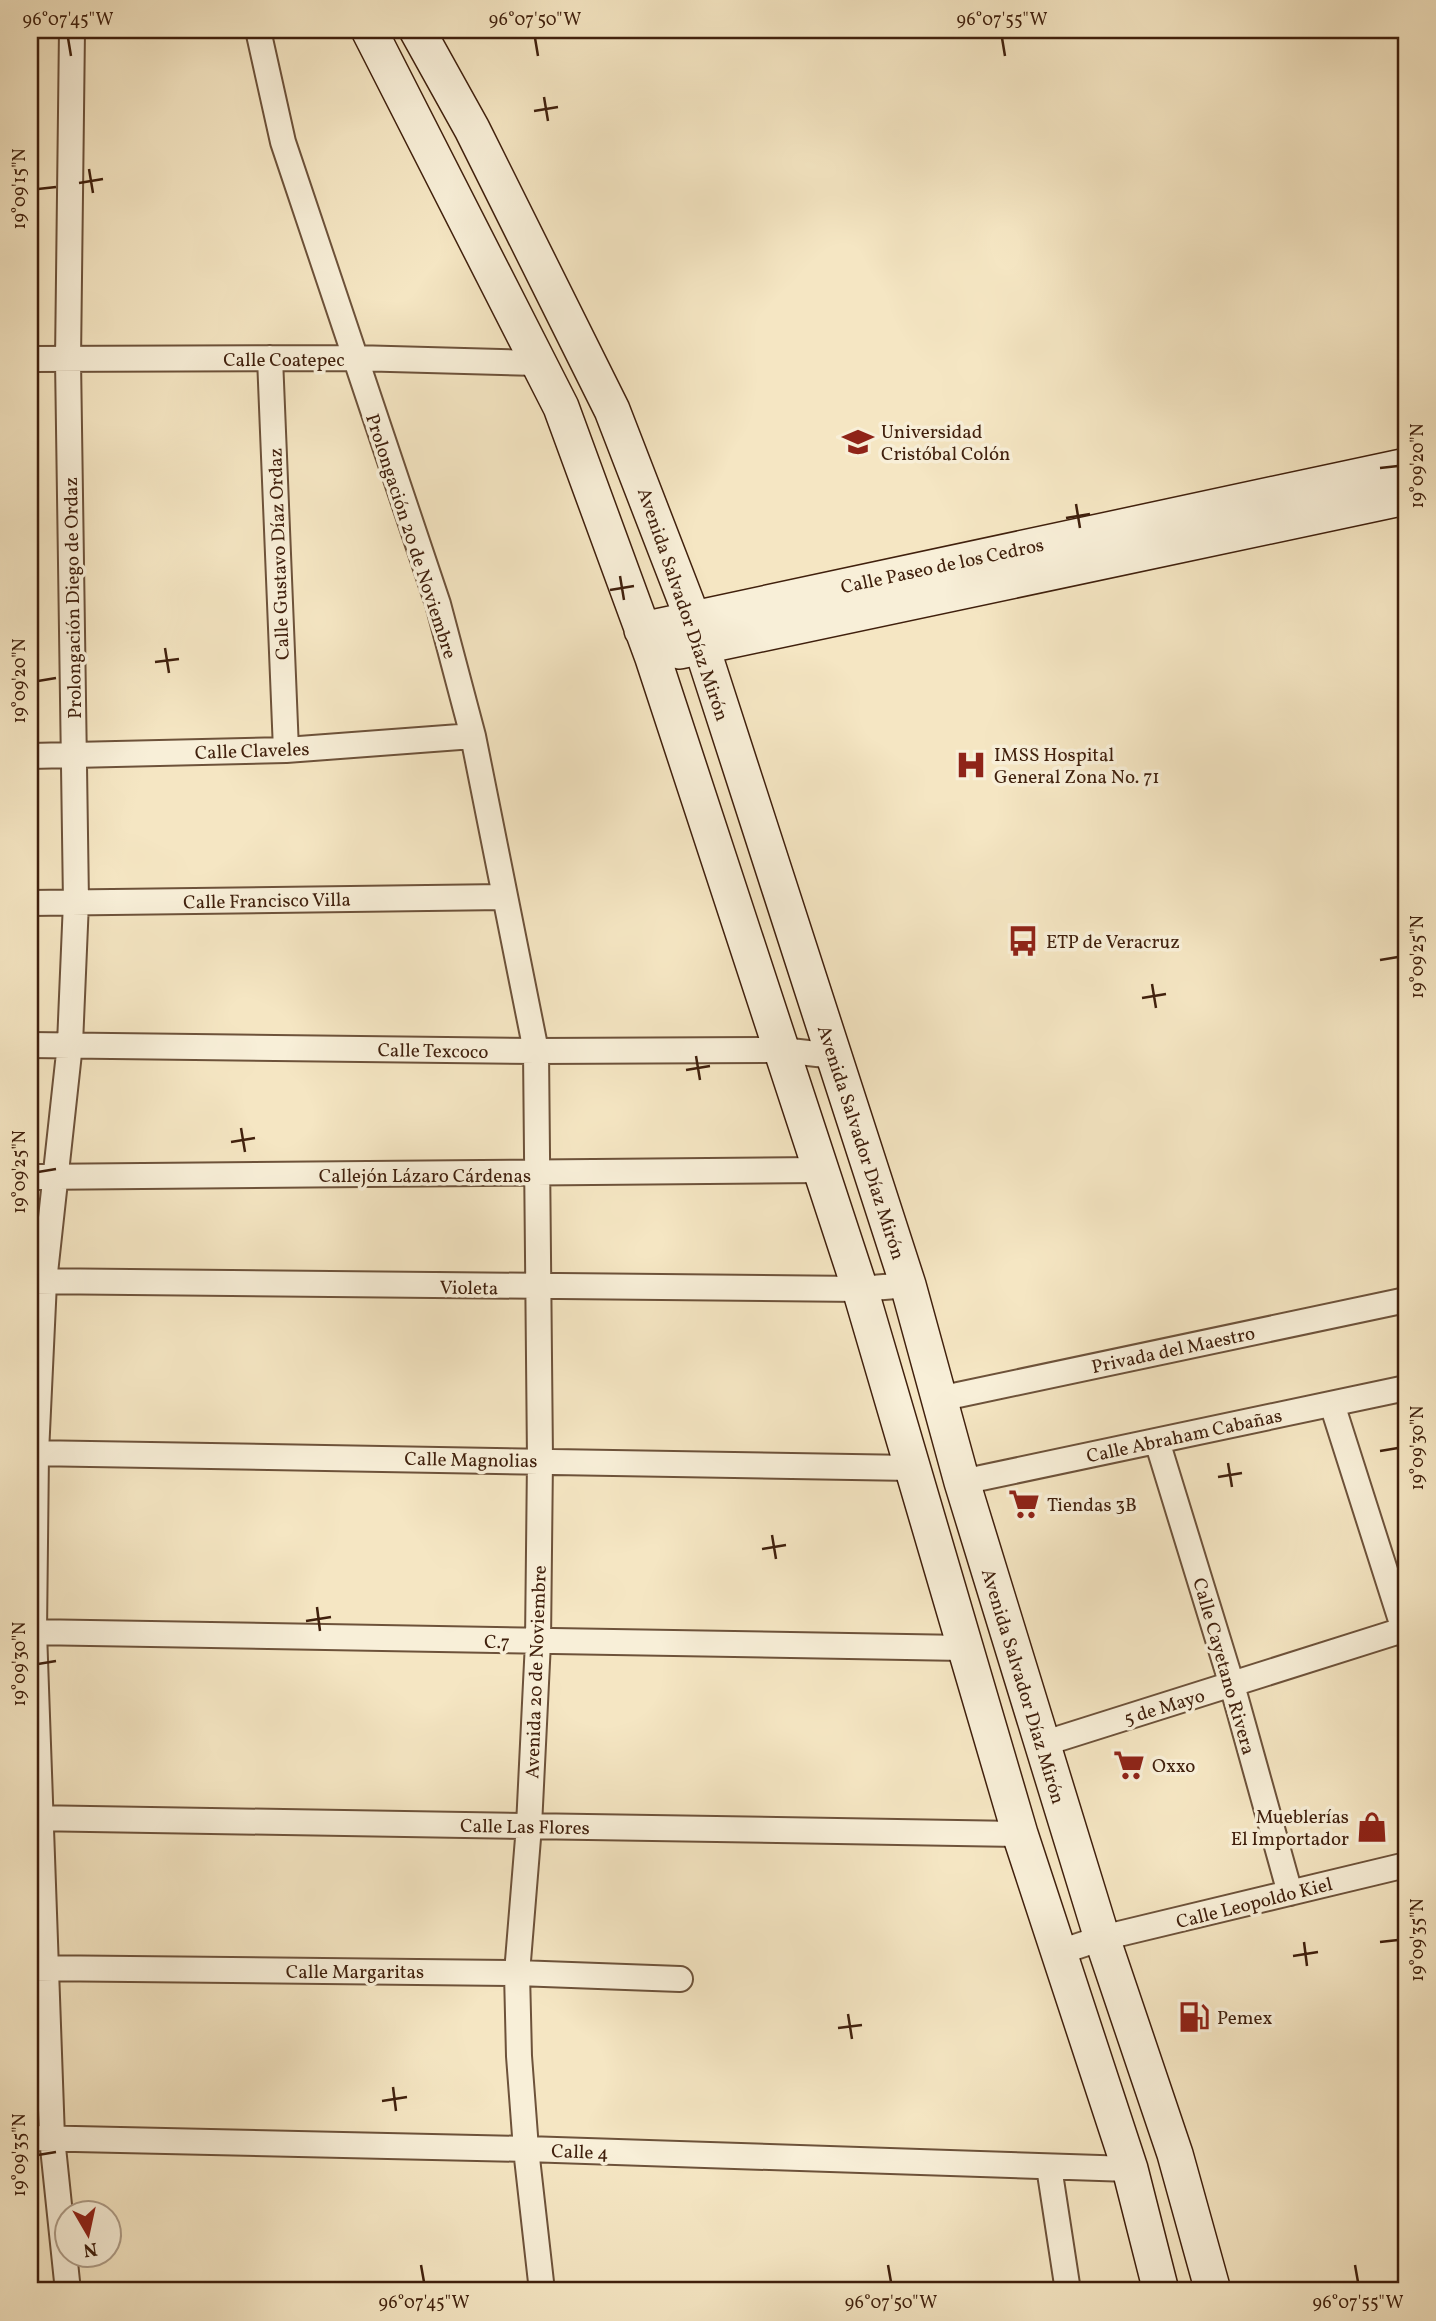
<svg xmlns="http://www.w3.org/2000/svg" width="1436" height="2321" font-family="Vollkorn,serif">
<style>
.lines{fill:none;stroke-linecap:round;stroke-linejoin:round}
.street-casing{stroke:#6d523a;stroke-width:28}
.secondary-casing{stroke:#40200d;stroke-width:38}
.street{stroke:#f8efd8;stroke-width:24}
.secondary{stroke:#f8efd8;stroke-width:35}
.ticks{fill:none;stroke:#40200d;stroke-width:2.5}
.labels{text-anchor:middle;stroke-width:7;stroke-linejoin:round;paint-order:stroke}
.street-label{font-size:19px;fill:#40200d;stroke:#f8efd8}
.poi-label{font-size:19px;fill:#40200d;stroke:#f8efd8;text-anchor:start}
.neatline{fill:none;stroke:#40200d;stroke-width:2.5}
.ticks-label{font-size:18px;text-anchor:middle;fill:#40200d}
</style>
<rect width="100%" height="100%" fill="#f5e6c3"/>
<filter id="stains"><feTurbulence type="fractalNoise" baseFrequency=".00286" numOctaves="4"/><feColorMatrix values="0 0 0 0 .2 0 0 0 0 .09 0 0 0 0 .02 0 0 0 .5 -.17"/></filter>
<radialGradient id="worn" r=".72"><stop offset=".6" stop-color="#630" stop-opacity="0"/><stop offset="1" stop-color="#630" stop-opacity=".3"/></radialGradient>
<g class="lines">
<defs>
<path id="street" d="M 258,30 L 283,142 L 438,604 L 473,736 L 536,1051 L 540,1459 L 538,1642 L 529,1826 L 517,1973 L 519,2056 L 526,2149 L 542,2291
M 270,358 L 286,750
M 30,359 L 354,358 L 537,363
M 30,756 L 286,750 L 473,736
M 30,903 L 504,897
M 30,1045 L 536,1051 L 781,1050 L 835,1056
M 30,1177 L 820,1170
M 30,1281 L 860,1289 L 908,1285
M 939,1399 L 1406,1300
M 1332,1404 L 1406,1636
M 1157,1441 L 1232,1685 L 1290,1893
M 30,1453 L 912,1468
M 962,1482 L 1406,1388
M 30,1632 L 964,1648
M 1042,1744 L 1406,1629
M 30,1818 L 1020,1834
M 1060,1952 L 1102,1938 L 1406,1865
M 30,1968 L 517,1973 L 680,1979
M 30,2138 L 526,2149 L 1130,2169
M 1049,2167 L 1068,2291
M 68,2291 L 52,2138 L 34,1632 L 36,1453 L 44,1282 L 70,1044 L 76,902 L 68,360 L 72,30"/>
<path id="secondary" d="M 369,30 L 561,407 L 653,658 L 860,1289 L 1020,1834 L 1130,2169 L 1161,2291
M 417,30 L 472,129 L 612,410 L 692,617 L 908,1285 L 962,1482 L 1102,1938 L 1175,2154 L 1213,2291
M 642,630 L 1406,466
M 680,651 L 1406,497"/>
</defs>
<use href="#street" class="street-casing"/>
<use href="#secondary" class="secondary-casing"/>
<use href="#street" class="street"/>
<use href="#secondary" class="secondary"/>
</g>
<path class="ticks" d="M 68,38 L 71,56M 535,38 L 538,56M 1002,38 L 1005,56M 544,97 L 548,121M 534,111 L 558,107M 89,169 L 93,193M 79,183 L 103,179M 38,189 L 56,187M 1380,468 L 1398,466M 1076,504 L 1080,528M 1066,518 L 1090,514M 620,576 L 624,600M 610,590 L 634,586M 165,648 L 169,673M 155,662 L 179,659M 38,681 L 56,678M 1380,960 L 1398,957M 1152,984 L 1156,1008M 1142,998 L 1166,994M 696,1056 L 700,1080M 686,1070 L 710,1066M 241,1128 L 245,1152M 231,1142 L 255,1138M 38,1172 L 56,1169M 1380,1451 L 1398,1448M 1228,1463 L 1232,1487M 1218,1477 L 1242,1473M 772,1535 L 776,1559M 762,1549 L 786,1545M 317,1607 L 320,1631M 306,1621 L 331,1617M 38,1664 L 56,1661M 1304,1942 L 1307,1966M 1380,1942 L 1398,1940M 1293,1956 L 1318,1952M 848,2014 L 852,2039M 838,2028 L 862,2025M 393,2087 L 396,2111M 382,2101 L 407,2097M 38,2155 L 56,2152M 421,2265 L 424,2282M 888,2265 L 891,2282M 1355,2265 L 1358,2282"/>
<defs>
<symbol id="school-bare" viewBox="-9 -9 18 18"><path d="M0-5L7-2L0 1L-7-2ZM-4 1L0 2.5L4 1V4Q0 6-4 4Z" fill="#8f2418" stroke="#f8efd8" stroke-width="2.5" paint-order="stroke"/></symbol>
<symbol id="hospital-bare" viewBox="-9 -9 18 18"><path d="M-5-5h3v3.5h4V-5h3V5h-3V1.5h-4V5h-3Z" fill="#8f2418" stroke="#f8efd8" stroke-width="2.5" paint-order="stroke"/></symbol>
<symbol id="bus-bare" viewBox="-9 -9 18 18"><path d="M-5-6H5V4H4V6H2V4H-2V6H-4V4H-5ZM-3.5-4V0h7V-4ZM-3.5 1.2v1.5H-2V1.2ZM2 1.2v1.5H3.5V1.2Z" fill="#8f2418" stroke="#f8efd8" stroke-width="2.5" paint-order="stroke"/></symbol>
<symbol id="supermarket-bare" viewBox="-9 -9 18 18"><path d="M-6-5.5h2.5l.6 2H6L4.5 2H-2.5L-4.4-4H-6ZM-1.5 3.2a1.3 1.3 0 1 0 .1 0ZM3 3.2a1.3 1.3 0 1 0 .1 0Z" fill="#8f2418" stroke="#f8efd8" stroke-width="2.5" paint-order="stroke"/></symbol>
<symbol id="shop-bare" viewBox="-9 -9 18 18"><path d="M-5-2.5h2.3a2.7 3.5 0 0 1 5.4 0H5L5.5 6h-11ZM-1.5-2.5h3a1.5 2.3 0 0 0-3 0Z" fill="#8f2418" stroke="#f8efd8" stroke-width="2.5" paint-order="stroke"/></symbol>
<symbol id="fuel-bare" viewBox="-9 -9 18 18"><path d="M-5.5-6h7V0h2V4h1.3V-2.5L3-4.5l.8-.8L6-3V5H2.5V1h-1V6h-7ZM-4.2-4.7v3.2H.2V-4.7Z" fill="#8f2418" stroke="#f8efd8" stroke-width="2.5" paint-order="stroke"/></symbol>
</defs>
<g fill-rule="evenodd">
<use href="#school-bare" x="836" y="420" width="44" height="44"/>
<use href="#hospital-bare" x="949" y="743" width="44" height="44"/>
<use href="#bus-bare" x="1001" y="919" width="44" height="44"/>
<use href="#supermarket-bare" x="1002" y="1482" width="44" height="44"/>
<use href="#supermarket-bare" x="1107" y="1743" width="44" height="44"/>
<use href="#shop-bare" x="1350" y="1805" width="44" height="44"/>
<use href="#fuel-bare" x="1172" y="1995" width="44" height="44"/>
</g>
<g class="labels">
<g class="street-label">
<text x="284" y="366">Calle Coatepec</text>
<text transform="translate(412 536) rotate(72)" y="7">Prolongación 20 de Noviembre</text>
<text transform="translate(278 554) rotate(-92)" y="7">Calle Gustavo Díaz Ordaz</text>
<text transform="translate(942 565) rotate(-12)" y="7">Calle Paseo de los Cedros</text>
<text transform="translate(72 598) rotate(-91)" y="7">Prolongación Diego de Ordaz</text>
<text transform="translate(684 604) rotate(71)" y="7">Avenida Salvador Díaz Mirón</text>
<text transform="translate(252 750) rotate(-2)" y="7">Calle Claveles</text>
<text transform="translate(267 900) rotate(-1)" y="7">Calle Francisco Villa</text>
<text transform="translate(433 1050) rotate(1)" y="7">Calle Texcoco</text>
<text transform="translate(862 1142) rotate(72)" y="7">Avenida Salvador Díaz Mirón</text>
<text x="425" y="1182">Callejón Lázaro Cárdenas</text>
<text transform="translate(469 1287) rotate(1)" y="7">Violeta</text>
<text transform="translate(1173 1349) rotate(-12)" y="7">Privada del Maestro</text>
<text transform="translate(1184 1435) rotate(-12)" y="7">Calle Abraham Cabañas</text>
<text transform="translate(471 1459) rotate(1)" y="7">Calle Magnolias</text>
<text transform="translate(497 1641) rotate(1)" y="7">C.7</text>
<text transform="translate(1225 1666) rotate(74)" y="7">Calle Cayetano Rivera</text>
<text transform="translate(535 1672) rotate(-88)" y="7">Avenida 20 de Noviembre</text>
<text transform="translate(1024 1686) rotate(73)" y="7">Avenida Salvador Díaz Mirón</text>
<text transform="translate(1164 1706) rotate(-17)" y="7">5 de Mayo</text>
<text transform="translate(525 1826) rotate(1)" y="7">Calle Las Flores</text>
<text transform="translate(1254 1902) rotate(-14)" y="7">Calle Leopoldo Kiel</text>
<text x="355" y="1978">Calle Margaritas</text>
<text transform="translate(580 2151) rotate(2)" y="7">Calle 4</text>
</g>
<g class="poi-label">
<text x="881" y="438">Universidad<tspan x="881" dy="22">Cristóbal Colón</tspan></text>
<text x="994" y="761">IMSS Hospital<tspan x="994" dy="22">General Zona No. 71</tspan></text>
<text x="1046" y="948">ETP de Veracruz</text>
<text x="1047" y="1511">Tiendas 3B</text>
<text x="1152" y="1772">Oxxo</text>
<text x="1349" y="1823" text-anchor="end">Mueblerías<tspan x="1349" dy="22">El Importador</tspan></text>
<text x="1217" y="2024">Pemex</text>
</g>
</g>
<rect width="1436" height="2321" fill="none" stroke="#f5e6c3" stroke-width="77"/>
<g transform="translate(88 2234) rotate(171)"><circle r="33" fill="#f8efd8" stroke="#ae9c87" stroke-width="2"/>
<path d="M0-5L12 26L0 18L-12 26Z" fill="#8f2418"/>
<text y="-10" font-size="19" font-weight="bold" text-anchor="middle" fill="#40200d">N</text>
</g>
<rect x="38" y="38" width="1360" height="2244" class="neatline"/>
<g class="ticks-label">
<text x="68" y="25">96°07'45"W</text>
<text x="535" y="25">96°07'50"W</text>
<text x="1002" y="25">96°07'55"W</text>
<text transform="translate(19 189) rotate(-90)" y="6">19°09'15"N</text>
<text transform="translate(1417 466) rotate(-90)" y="6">19°09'20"N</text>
<text transform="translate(19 681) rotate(-90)" y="6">19°09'20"N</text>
<text transform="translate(1417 957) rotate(-90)" y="6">19°09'25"N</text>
<text transform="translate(19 1172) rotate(-90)" y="6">19°09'25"N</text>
<text transform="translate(1417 1448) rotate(-90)" y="6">19°09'30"N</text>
<text transform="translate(19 1664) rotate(-90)" y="6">19°09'30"N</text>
<text transform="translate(1417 1940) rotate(-90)" y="6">19°09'35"N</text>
<text transform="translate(19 2155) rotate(-90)" y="6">19°09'35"N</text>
<text x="424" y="2308">96°07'45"W</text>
<text x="891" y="2308">96°07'50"W</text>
<text x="1358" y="2308">96°07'55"W</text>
</g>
<rect width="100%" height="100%" filter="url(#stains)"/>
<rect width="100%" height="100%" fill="url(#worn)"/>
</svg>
